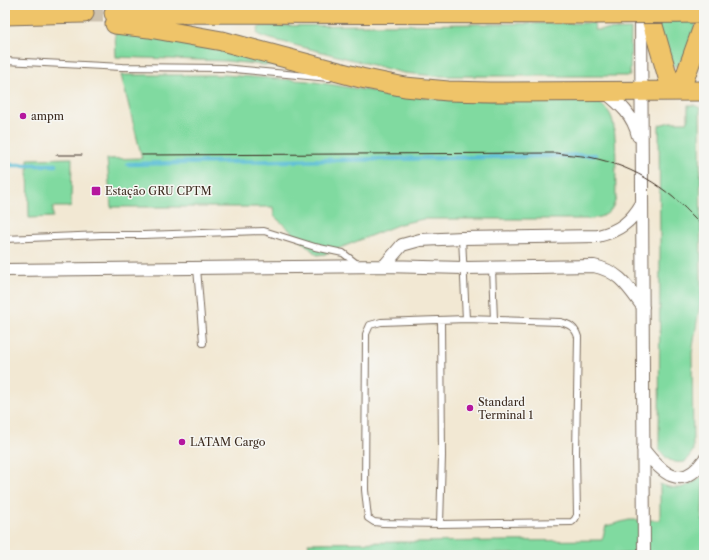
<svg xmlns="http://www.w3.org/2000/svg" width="709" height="560" font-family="'Libre Caslon Text',serif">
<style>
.green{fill:#80daa0;stroke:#5e825f}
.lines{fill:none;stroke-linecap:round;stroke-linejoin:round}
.stream{stroke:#58bdd5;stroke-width:4.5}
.primary-tunnel{stroke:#cdc2af;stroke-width:19;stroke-dasharray:19 10;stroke-linecap:butt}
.service-casing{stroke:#7b6c5d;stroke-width:8}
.minor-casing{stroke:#7b6c5d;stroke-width:14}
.primary-casing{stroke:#7b6c5d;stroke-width:21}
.service{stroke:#fff;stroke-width:6}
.minor{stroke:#fff;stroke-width:12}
.primary{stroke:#efc469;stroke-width:19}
.tram{stroke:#3b2a1e;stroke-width:1}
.primary-bridge-casing{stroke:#7b6c5d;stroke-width:21;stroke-linecap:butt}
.primary-bridge{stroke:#efc469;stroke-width:19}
.poi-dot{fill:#b5179e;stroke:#f6f6f2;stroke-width:1.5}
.labels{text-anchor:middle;stroke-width:3;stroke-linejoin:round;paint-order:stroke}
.poi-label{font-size:11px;fill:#3b2a1e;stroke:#f6f6f2;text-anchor:start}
</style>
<rect width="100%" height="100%" fill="#f6f6f2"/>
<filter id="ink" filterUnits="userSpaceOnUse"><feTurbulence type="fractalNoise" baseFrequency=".025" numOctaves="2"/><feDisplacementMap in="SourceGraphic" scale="8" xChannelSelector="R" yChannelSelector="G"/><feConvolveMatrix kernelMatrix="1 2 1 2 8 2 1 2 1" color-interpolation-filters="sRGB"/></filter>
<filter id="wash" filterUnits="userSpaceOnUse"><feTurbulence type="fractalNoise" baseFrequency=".012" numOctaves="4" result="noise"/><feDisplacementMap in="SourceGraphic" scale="16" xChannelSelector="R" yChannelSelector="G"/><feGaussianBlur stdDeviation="0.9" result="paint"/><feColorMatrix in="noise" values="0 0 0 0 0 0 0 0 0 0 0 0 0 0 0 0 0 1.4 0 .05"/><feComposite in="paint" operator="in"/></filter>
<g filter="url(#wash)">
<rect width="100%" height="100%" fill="#f2e8d3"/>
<path class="green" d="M 700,5 L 690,48 L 677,67 L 670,62 L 656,24 Z
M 594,23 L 595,30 L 631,29 L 630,76 L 436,76 L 404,73 L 263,37 L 257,34 L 258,28 L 261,26 Z
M 115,30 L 210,44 L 294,68 L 226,61 L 116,57 Z
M 121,75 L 224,75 L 309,81 L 377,92 L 440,99 L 596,101 C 602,105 608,109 611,116 C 618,130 615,180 616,198 C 612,214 604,217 589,219 L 423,219 L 400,224 L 325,254 L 317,255 L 274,216 L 273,207 L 111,207 L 107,159 L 142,158 Z
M 688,105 L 694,105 L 700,108 L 701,297 L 692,353 L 693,451 L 685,462 C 672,464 666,459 659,449 L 660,248 L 659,125 L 670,122 L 688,122 Z
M 72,158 L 71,207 L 53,207 L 53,217 L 29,218 L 28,159 Z
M 703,476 L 702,520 L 704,520 L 704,553 L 316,555 L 311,552 L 308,543 L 602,540 L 606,526 L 629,520 L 660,520 L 660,484 C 680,492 687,487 703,476 Z"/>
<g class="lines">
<path class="stream" d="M 128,164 L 595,155
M 5,165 L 56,165"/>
</g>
</g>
<g filter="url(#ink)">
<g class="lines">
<path class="primary-tunnel" d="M 84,13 L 114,13"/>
<defs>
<path id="service" d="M 5,61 L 122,67 L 223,68 L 329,78
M 462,238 L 466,319
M 5,239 L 102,235 L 143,235 L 264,231 L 315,247 L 343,253 L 357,264
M 197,268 L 203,343
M 492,268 L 494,320
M 466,319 L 560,322 C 569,324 575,327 578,337 L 576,453 L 577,515 L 575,519 L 572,522 L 440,524 L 383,523 L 374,522 L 368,518 L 365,490 L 366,334 L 370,325 L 381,322 Z
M 440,524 L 442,456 L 441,320"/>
<path id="minor" d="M 641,8 L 644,555
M 605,92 C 621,105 633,115 638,136
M 384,266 L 402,245 L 420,240 L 462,238 L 598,236 C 619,231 631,222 642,203
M 5,270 L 384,266 L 464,268 L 594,266 C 619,271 628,287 643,307
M 643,449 C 661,472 681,493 704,460"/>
<path id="primary" d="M 647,5 L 672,91
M 114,13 L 595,14
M 5,15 L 84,13
M 115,24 L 149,28 L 222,41 L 361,78 L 405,87 L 448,91 L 489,92 L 704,91
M 680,91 L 704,24"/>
</defs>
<use href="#service" class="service-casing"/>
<use href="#minor" class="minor-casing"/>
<use href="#primary" class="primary-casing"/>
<use href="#service" class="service"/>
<use href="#minor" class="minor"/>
<use href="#primary" class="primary"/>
<path class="tram" d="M 56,155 L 82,155
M 142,155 L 556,153 C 567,155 578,155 589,157 C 638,167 672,191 704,228"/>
<defs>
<path id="primary-bridge" d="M 595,14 L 704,13"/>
</defs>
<use href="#primary-bridge" class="primary-bridge-casing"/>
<use href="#primary-bridge" class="primary-bridge"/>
</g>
</g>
<g class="poi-dot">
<circle cx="23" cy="116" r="4"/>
<rect x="91" y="186" width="10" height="10" rx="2"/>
<circle cx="470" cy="408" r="4"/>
<circle cx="182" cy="442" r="4"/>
</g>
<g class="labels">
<g class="poi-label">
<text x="31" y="120">ampm</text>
<text x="105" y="195">Estação GRU CPTM</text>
<text x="478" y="406">Standard<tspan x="478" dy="13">Terminal 1</tspan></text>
<text x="190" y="446">LATAM Cargo</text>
</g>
</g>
<rect width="709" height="560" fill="none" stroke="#f6f6f2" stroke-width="20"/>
</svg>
